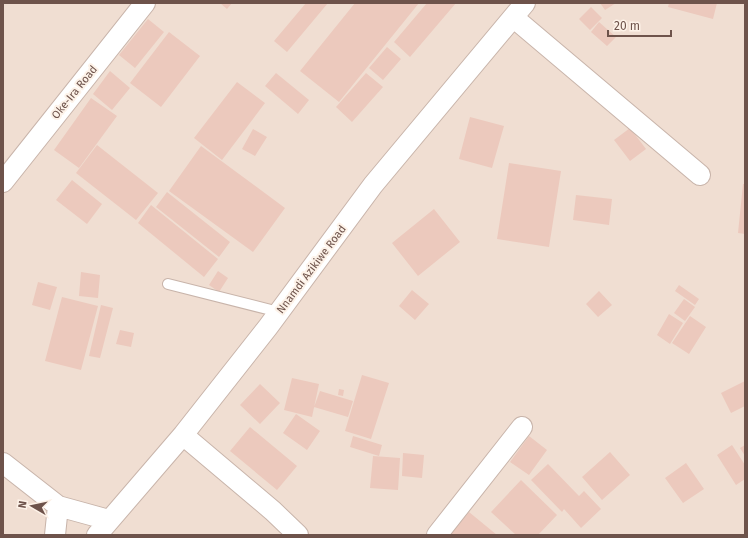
<svg xmlns="http://www.w3.org/2000/svg" width="748" height="538" font-family="'Fira Sans',sans-serif">
<style>
.residential{fill:#f0ded2}
.building{fill:#ecc9bd}
.lines{fill:none;stroke-linecap:round;stroke-linejoin:round}
.service-casing{stroke:#c8b4aa;stroke-width:12}
.minor-casing{stroke:#c8b4aa;stroke-width:22}
.service{stroke:#fff;stroke-width:10}
.minor{stroke:#fff;stroke-width:20}
.labels{text-anchor:middle;stroke-width:4;stroke-linejoin:round;paint-order:stroke}
.street-label{font-size:11px;fill:#6e534b;stroke:#fdf2e8}
</style>
<rect width="100%" height="100%" fill="#f9ede2"/>
<path class="residential" d="M 3,3 L 745,3 L 745,535 L 3,535 Z"/>
<path class="building" d="M 220,3 L 232,3 L 227,9 Z
M 306,3 L 328,3 L 287,52 L 274,41 Z
M 355,3 L 419,3 L 339,102 L 300,71 Z
M 427,3 L 456,3 L 410,57 L 394,42 Z
M 600,3 L 616,3 L 605,10 Z
M 669,3 L 717,3 L 713,19 L 668,7 Z
M 591,7 L 602,18 L 590,30 L 579,19 Z
M 148,19 L 164,32 L 135,68 L 119,55 Z
M 599,22 L 616,37 L 607,46 L 591,32 Z
M 169,32 L 200,56 L 161,107 L 130,83 Z
M 387,47 L 401,59 L 383,80 L 369,68 Z
M 110,71 L 130,88 L 112,110 L 93,94 Z
M 276,73 L 309,100 L 298,114 L 265,86 Z
M 366,73 L 383,87 L 352,122 L 336,107 Z
M 237,82 L 265,103 L 222,160 L 194,138 Z
M 91,98 L 117,116 L 79,168 L 54,150 Z
M 470,117 L 504,126 L 492,168 L 459,159 Z
M 630,128 L 646,149 L 630,161 L 614,140 Z
M 253,129 L 267,137 L 255,156 L 242,149 Z
M 97,145 L 158,193 L 136,220 L 76,173 Z
M 201,146 L 285,208 L 253,252 L 169,191 Z
M 509,163 L 561,171 L 549,247 L 497,239 Z
M 72,180 L 102,204 L 87,224 L 56,200 Z
M 743,184 L 745,184 L 745,234 L 738,233 Z
M 167,192 L 230,242 L 219,257 L 156,207 Z
M 576,195 L 612,199 L 609,225 L 573,220 Z
M 151,205 L 218,259 L 204,277 L 138,223 Z
M 434,209 L 460,242 L 418,276 L 392,243 Z
M 218,271 L 228,278 L 219,292 L 209,285 Z
M 81,272 L 100,275 L 98,298 L 79,296 Z
M 38,282 L 57,287 L 50,310 L 32,305 Z
M 679,285 L 699,299 L 695,305 L 675,291 Z
M 412,290 L 429,304 L 415,320 L 399,306 Z
M 599,291 L 612,305 L 598,317 L 586,304 Z
M 62,297 L 98,306 L 81,370 L 45,361 Z
M 684,299 L 695,307 L 685,321 L 674,313 Z
M 101,305 L 113,308 L 100,358 L 89,356 Z
M 669,314 L 683,323 L 670,344 L 657,335 Z
M 690,316 L 706,327 L 689,354 L 672,343 Z
M 120,330 L 134,333 L 131,347 L 116,344 Z
M 362,375 L 389,383 L 371,439 L 345,431 Z
M 292,378 L 319,384 L 312,417 L 284,410 Z
M 745,381 L 745,406 L 731,413 L 721,393 Z
M 260,384 L 280,403 L 260,424 L 240,405 Z
M 339,389 L 344,390 L 343,396 L 338,395 Z
M 320,391 L 353,401 L 348,417 L 314,407 Z
M 296,414 L 320,431 L 307,450 L 283,433 Z
M 250,427 L 297,466 L 277,490 L 230,451 Z
M 353,436 L 382,445 L 379,456 L 350,447 Z
M 529,436 L 547,450 L 529,475 L 510,462 Z
M 732,445 L 745,465 L 745,479 L 736,485 L 717,455 Z
M 745,445 L 745,456 L 740,448 Z
M 610,452 L 630,475 L 602,500 L 582,477 Z
M 403,453 L 424,455 L 422,478 L 402,476 Z
M 373,456 L 400,458 L 398,490 L 370,488 Z
M 686,463 L 704,489 L 683,503 L 665,478 Z
M 548,464 L 579,496 L 584,491 L 601,509 L 581,528 L 564,509 L 562,512 L 531,480 Z
M 521,480 L 557,515 L 538,535 L 516,535 L 491,512 Z
M 469,512 L 497,535 L 450,535 Z"/>
<g class="lines">
<defs>
<path id="service" d="M 168,284 L 279,312"/>
<path id="minor" d="M 514,18 L 700,175
M 3,182 L 145,3
M 183,435 L 273,511 L 298,535
M 3,463 L 58,506 L 109,520
M 55,535 L 58,506
M 97,535 L 183,435 L 268,327 L 373,185 L 525,3
M 437,535 L 522,427"/>
</defs>
<use href="#service" class="service-casing"/>
<use href="#minor" class="minor-casing"/>
<use href="#service" class="service"/>
<use href="#minor" class="minor"/>
</g>
<g class="labels">
<g class="street-label">
<text transform="translate(74 92) rotate(-51)" y="4">Oke-Ira Road</text>
<text transform="translate(311 269) rotate(-53)" y="4">Nnamdi Azikiwe Road</text>
</g>
</g>
<rect width="748" height="538" fill="none" stroke="#6e534b" stroke-width="8"/>
<g transform="translate(32 506) rotate(279)" stroke="#fdf2e8" stroke-width="3" paint-order="stroke">
<path d="M0-3L7 15L0 10L-7 15Z" fill="#6e534b"/>
<text y="-6" font-size="11" font-weight="bold" text-anchor="middle" fill="#6e534b">N</text>
</g>
<path d="M608 30v6h63v-6" fill="none" stroke="#6e534b" stroke-width="2"/>
<text x="614" y="30" font-size="12" fill="#6e534b" stroke="#fdf2e8" stroke-width="3" paint-order="stroke">20 m</text>
</svg>
